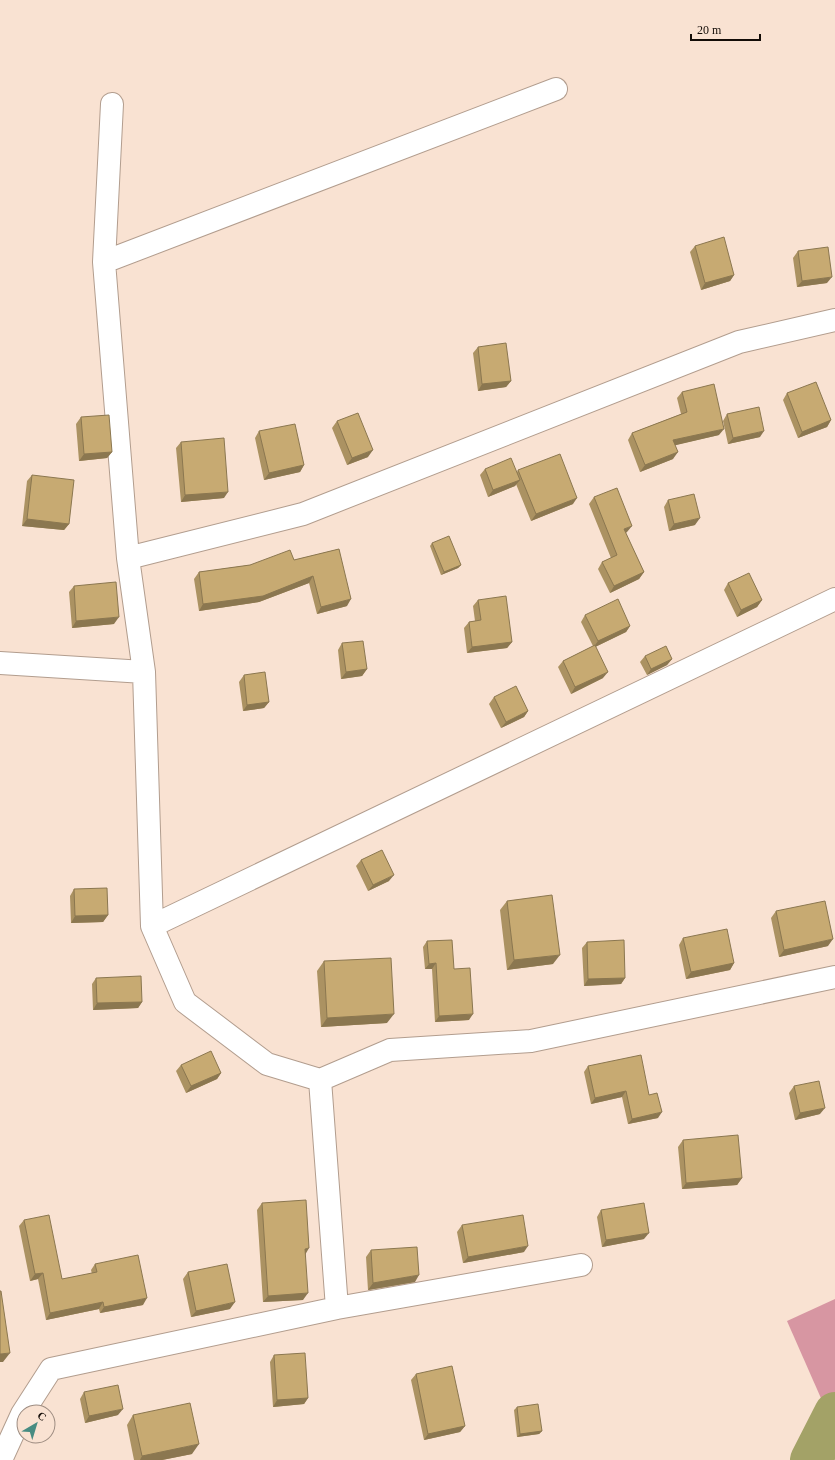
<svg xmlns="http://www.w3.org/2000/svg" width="835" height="1460" font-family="'Times New Roman',serif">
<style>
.forest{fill:#d796a2}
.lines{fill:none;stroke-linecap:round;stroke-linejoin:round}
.river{stroke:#a3a267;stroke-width:42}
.minor-casing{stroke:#b29d8e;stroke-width:24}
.minor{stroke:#fff;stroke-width:22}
.wall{fill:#ab9262}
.shaded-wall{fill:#8b7750}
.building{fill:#c7aa72;stroke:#8b7750}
</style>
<rect width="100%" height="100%" fill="#f9e2d2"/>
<path class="forest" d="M 835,1299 L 835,1419 L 831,1421 L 787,1321 Z"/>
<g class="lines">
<path class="river" d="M 811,1460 L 835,1413"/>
<defs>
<path id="minor" d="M 112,104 L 104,262 L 128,558
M 104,262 L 556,89
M 0,663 L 144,672
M 152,926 L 835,599
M 320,1080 L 390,1050 L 531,1041 L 835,977
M 337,1308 L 581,1265
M 1,1460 L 22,1414 L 51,1369 L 337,1308 L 320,1080 L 267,1064 L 185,1002 L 152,926 L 144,672 L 128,558 L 303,514 L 739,342 L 835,320"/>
</defs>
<use href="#minor" class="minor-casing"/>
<use href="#minor" class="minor"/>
</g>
<path class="wall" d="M 695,246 L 734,275 L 730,281 L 701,290 L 690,252 Z
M 798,251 L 827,283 L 797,287 L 793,258 Z
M 478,347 L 511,381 L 506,387 L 478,391 L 473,353 Z
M 682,392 L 719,435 L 675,445 L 673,459 L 640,472 L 628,440 L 632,433 L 681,414 L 677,398 Z
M 787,393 L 831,420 L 827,427 L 798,438 L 783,400 Z
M 727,414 L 760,437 L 728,444 L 723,421 Z
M 81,417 L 112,452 L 107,458 L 79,461 L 76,424 Z
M 337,421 L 368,457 L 347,465 L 332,428 Z
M 259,431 L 304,465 L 300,472 L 264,480 L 255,438 Z
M 181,442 L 224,498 L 181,502 L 176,448 Z
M 485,469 L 517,472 L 518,470 L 573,504 L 531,521 L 516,484 L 515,486 L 488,497 L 480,475 Z
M 32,475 L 69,524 L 64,530 L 22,526 L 27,481 Z
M 594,497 L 627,532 L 625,533 L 644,572 L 639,579 L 610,593 L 598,569 L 602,562 L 611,558 L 589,504 Z
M 668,500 L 695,525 L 669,531 L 664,507 Z
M 432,543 L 461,565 L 458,568 L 441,575 L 430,546 Z
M 339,549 L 347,606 L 317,614 L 309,583 L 259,602 L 199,611 L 194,579 L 199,572 L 250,565 L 294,560 Z
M 728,583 L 762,600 L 757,607 L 737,617 L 724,590 Z
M 74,586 L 114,624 L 72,628 L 69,592 Z
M 478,600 L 512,642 L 507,648 L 467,653 L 464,628 L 469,622 L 475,621 L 473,606 Z
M 585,615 L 630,626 L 626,632 L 595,647 L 603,678 L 571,694 L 558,667 L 563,661 L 593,646 L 581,622 Z
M 342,643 L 367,669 L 362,676 L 341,679 L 338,650 Z
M 645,656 L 672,659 L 667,665 L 647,675 L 640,662 Z
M 244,675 L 269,702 L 264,708 L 243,711 L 239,682 Z
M 494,697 L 528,711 L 524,717 L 501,728 L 489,704 Z
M 361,860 L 389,881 L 368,891 L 356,866 Z
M 74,889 L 108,915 L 103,922 L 71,923 L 70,896 Z
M 507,901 L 553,964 L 507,970 L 500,910 Z
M 776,911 L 828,946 L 779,957 L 771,918 Z
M 683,938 L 734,963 L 730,970 L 686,979 L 679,945 Z
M 427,941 L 454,969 L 469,1020 L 435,1022 L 432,969 L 425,969 L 423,947 Z
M 587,942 L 625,978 L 621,984 L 584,986 L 582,948 Z
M 324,961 L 387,1023 L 321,1027 L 317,971 Z
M 96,978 L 142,1002 L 138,1008 L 93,1010 L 92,984 Z
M 181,1065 L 221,1073 L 217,1079 L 186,1093 L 176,1071 Z
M 588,1066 L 649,1095 L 658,1118 L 628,1124 L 622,1097 L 591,1104 L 584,1072 Z
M 794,1086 L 820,1114 L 795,1120 L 789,1093 Z
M 683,1140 L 742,1178 L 737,1185 L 682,1189 L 678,1147 Z
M 262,1203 L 305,1254 L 303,1300 L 263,1302 L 257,1210 Z
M 601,1210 L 644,1239 L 602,1247 L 597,1217 Z
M 24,1220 L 62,1279 L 92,1274 L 91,1270 L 95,1264 L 143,1305 L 100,1313 L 99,1309 L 46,1320 L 38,1279 L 30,1281 L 19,1226 Z
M 462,1225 L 524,1252 L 463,1263 L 457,1232 Z
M 371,1250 L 415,1282 L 368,1290 L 366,1257 Z
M 188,1272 L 230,1309 L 191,1317 L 183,1279 Z
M 274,1355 L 308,1398 L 304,1404 L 273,1407 L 270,1362 Z
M 416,1374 L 465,1426 L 460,1432 L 424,1440 L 411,1380 Z
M 84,1392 L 118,1415 L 85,1423 L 80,1399 Z
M 517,1407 L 542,1431 L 539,1434 L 517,1437 L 514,1410 Z
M 133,1415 L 192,1454 L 162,1460 L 134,1460 L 127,1425 Z"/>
<path class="shaded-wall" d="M 734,275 L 730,281 L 701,290 L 705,283 Z
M 832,277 L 827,283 L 797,287 L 802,281 Z
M 511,381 L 506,387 L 478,391 L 482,384 Z
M 831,420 L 827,427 L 798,438 L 802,432 Z
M 724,429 L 719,435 L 668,447 L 673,440 Z
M 764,431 L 760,437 L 728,444 L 733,438 Z
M 373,450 L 368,457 L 347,465 L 352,458 Z
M 112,452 L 107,458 L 79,461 L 84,454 Z
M 678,452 L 673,459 L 640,472 L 645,465 Z
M 304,465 L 300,472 L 264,480 L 269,473 Z
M 520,480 L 515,486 L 488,497 L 493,490 Z
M 228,492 L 224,498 L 181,502 L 185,495 Z
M 577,498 L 573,504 L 531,521 L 536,514 Z
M 700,518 L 695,525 L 669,531 L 674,524 Z
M 27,519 L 69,524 L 64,530 L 22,526 Z
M 632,526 L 627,532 L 619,536 L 624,529 Z
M 461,565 L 458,568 L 441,575 L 444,572 Z
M 644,572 L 639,579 L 610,593 L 614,586 Z
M 313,576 L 309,583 L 259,602 L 199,611 L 203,604 Z
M 351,599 L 347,606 L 317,614 L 321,607 Z
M 762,600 L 757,607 L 737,617 L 741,610 Z
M 119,617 L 114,624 L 72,628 L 76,621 Z
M 630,626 L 626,632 L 593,648 L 598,641 Z
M 512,642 L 507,648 L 467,653 L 472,647 Z
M 672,659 L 667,665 L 647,675 L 651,669 Z
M 367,669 L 362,676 L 341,679 L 346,672 Z
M 608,672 L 603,678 L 571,694 L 575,687 Z
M 269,702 L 264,708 L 243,711 L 247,705 Z
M 528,711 L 524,717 L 501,728 L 506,722 Z
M 394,875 L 389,881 L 368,891 L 373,885 Z
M 108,915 L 103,922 L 71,923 L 75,916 Z
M 833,939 L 828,946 L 779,957 L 784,950 Z
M 560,955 L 553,964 L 507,970 L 514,960 Z
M 436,963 L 432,969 L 425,969 L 429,964 Z
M 734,963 L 730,970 L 686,979 L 691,972 Z
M 625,978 L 621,984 L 584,986 L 588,979 Z
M 142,1002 L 138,1008 L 93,1010 L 97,1003 Z
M 394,1014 L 387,1023 L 321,1027 L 327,1018 Z
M 473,1014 L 469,1020 L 435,1022 L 439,1016 Z
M 221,1073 L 217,1079 L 186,1093 L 191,1086 Z
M 626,1091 L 622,1097 L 591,1104 L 595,1098 Z
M 825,1108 L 820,1114 L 795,1120 L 800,1113 Z
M 662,1112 L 658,1118 L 628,1124 L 632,1119 Z
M 742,1178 L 737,1185 L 682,1189 L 686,1183 Z
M 649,1233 L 644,1239 L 602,1247 L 606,1240 Z
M 528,1246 L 524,1252 L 463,1263 L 468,1257 Z
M 309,1248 L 305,1255 L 305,1249 Z
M 43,1273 L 38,1279 L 30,1281 L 35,1274 Z
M 419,1275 L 415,1282 L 368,1290 L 373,1283 Z
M 308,1293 L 303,1300 L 263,1302 L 268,1296 Z
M 147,1298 L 143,1305 L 100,1313 L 104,1307 Z
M 103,1302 L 99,1309 L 46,1320 L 50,1313 Z
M 235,1302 L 230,1309 L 191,1317 L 196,1311 Z
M 10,1353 L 3,1362 L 0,1362 L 0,1354 Z
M 308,1398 L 304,1404 L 273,1407 L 277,1400 Z
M 123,1409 L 118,1415 L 85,1423 L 89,1416 Z
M 465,1426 L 460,1432 L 424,1440 L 428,1434 Z
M 542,1431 L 539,1434 L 517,1437 L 520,1434 Z
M 199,1444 L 192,1454 L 162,1460 L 140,1460 L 142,1456 Z"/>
<path class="building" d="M 724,237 L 734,275 L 705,283 L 695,246 Z
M 828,247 L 832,277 L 802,281 L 798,251 Z
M 506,343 L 511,381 L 482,384 L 478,347 Z
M 816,382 L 831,420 L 802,432 L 787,393 Z
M 714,384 L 724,429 L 673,440 L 678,452 L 645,465 L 632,433 L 687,412 L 682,392 Z
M 759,407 L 764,431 L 733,438 L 727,414 Z
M 358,413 L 373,450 L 352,458 L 337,421 Z
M 109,415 L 112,452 L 84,454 L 81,417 Z
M 295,424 L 304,465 L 269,473 L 259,431 Z
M 224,438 L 228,492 L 185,495 L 181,442 Z
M 560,454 L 577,498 L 536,514 L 518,470 Z
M 511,458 L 520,480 L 493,490 L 485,469 Z
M 32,475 L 74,480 L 69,524 L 27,519 Z
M 617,488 L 632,526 L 624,529 L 644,572 L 614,586 L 602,562 L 617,555 L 594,497 Z
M 694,494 L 700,518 L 674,524 L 668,500 Z
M 449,536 L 461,565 L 444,572 L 432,543 Z
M 339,549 L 351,599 L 321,607 L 313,576 L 263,596 L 203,604 L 199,572 L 250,565 L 290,550 L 294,560 Z
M 749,573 L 762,600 L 741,610 L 728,583 Z
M 116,582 L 119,617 L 76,621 L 74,586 Z
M 506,596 L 512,642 L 472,647 L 469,622 L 481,620 L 478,600 Z
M 618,599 L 630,626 L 598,641 L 585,615 Z
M 363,641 L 367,669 L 346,672 L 342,643 Z
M 595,645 L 608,672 L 575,687 L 563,661 Z
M 666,646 L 672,659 L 651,669 L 645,656 Z
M 265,672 L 269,702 L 247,705 L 244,675 Z
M 516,686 L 528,711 L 506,722 L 494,697 Z
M 382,850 L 394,875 L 373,885 L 361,860 Z
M 107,888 L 108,915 L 75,916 L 74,889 Z
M 552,895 L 560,955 L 514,960 L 507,901 Z
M 825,901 L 833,939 L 784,950 L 776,911 Z
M 727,929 L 734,963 L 691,972 L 683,938 Z
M 452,940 L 454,969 L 470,968 L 473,1014 L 439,1016 L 436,963 L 429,964 L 427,941 Z
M 624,940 L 625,978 L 588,979 L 587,942 Z
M 391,958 L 394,1014 L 327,1018 L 324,961 Z
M 141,976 L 142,1002 L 97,1003 L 96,978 Z
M 211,1051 L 221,1073 L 191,1086 L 181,1065 Z
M 641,1055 L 649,1095 L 657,1093 L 662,1112 L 632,1119 L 626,1091 L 595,1098 L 588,1066 Z
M 819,1081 L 825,1108 L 800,1113 L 794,1086 Z
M 738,1135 L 742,1178 L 686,1183 L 683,1140 Z
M 306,1200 L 309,1248 L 305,1249 L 308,1293 L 268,1296 L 262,1203 Z
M 644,1203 L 649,1233 L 606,1240 L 601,1210 Z
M 49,1215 L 62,1279 L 97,1272 L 95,1264 L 138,1255 L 147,1298 L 104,1307 L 103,1302 L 50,1313 L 43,1273 L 35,1274 L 24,1220 Z
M 523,1215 L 528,1246 L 468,1257 L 462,1225 Z
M 417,1247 L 419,1275 L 373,1283 L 371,1250 Z
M 227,1264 L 235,1302 L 196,1311 L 188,1272 Z
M 0,1291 L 1,1291 L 10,1353 L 0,1354 Z
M 305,1353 L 308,1398 L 277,1400 L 274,1355 Z
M 452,1366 L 465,1426 L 428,1434 L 416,1374 Z
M 118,1385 L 123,1409 L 89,1416 L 84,1392 Z
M 190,1403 L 199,1444 L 142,1456 L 133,1415 Z
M 538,1404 L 542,1431 L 520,1434 L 517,1407 Z"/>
<g transform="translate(36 1424) rotate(38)"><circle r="19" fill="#f9e2d2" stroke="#9d8c81"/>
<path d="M0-3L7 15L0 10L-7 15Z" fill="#478c82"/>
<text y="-6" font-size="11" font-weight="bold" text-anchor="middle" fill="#130c07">С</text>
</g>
<path d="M691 34v6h69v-6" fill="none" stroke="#130c07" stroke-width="2"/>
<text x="697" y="34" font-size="12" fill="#130c07" stroke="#f9e2d2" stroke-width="3" paint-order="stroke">20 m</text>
</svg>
